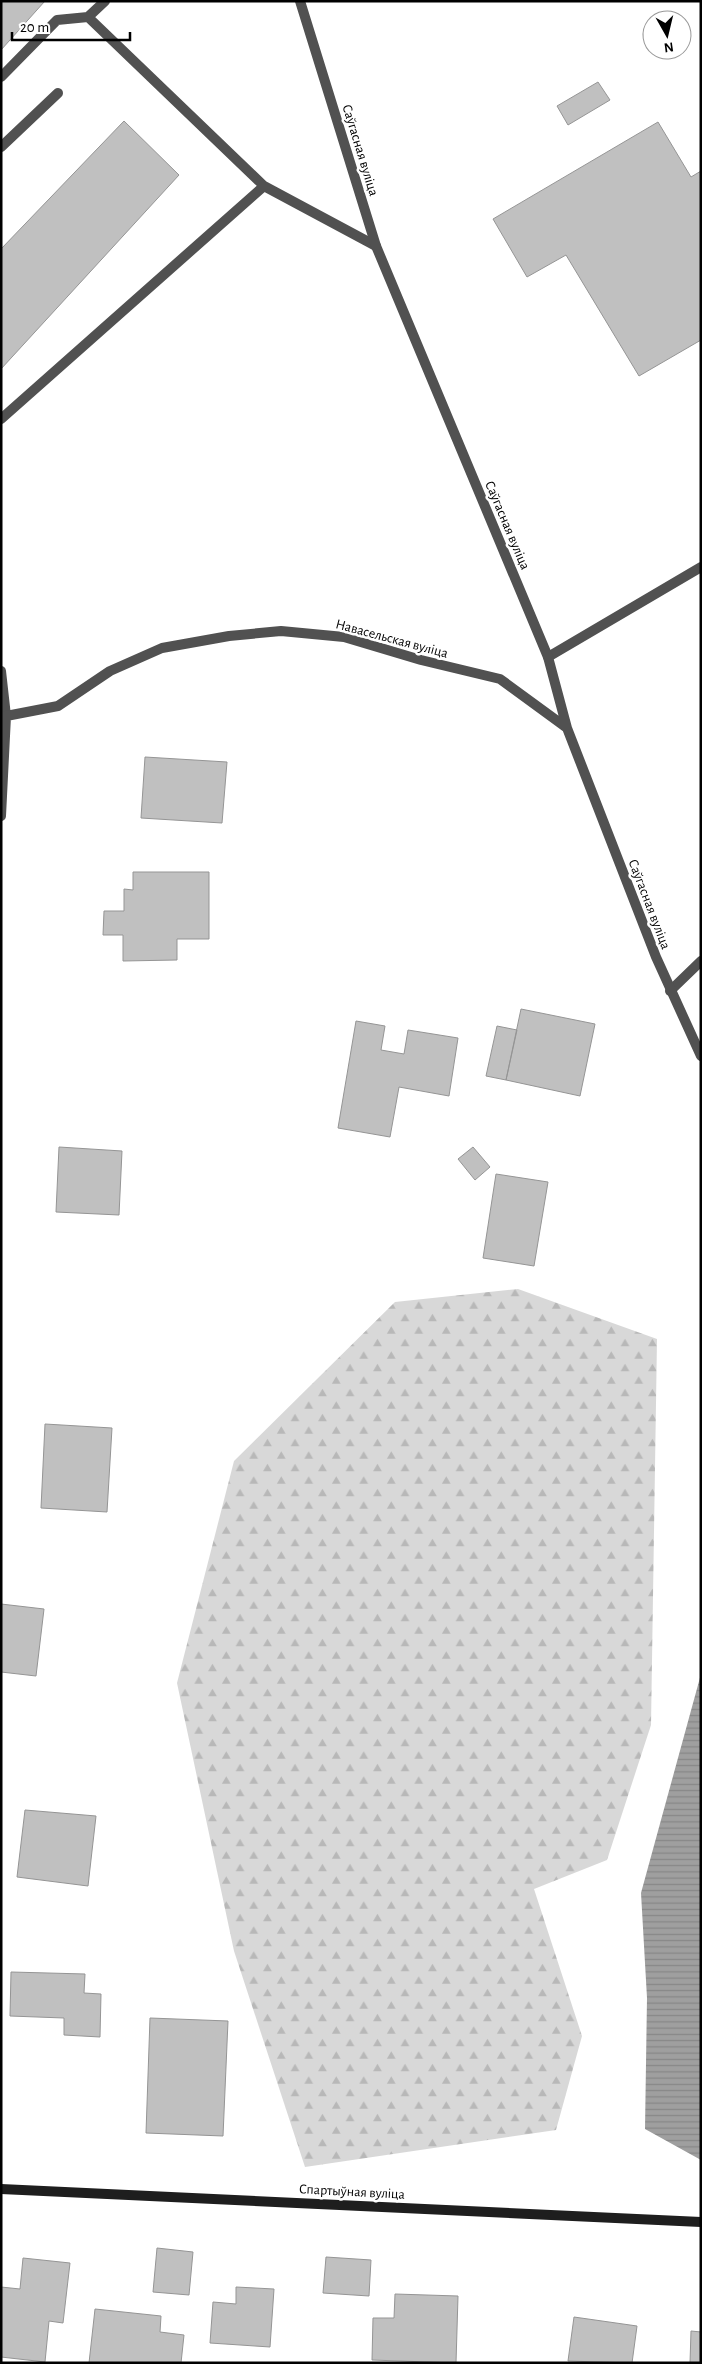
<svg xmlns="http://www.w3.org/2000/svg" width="702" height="2364" font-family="'Alegreya Sans',sans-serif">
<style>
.forest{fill:url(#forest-firs)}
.water{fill:url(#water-rules)}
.building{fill:#c0c0c0;stroke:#959595}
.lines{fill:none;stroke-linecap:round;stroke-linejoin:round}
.lane{stroke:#515151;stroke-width:10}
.street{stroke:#515151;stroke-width:10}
.secondary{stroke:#1e1e1e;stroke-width:10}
.labels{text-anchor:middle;stroke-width:5;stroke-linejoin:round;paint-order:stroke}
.street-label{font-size:14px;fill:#000;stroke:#fff}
</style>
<defs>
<pattern id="forest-firs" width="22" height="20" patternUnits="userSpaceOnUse" patternTransform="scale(1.25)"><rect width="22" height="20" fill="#d8d8d8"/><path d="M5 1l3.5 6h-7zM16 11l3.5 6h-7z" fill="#b8b8b8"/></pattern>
<pattern id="water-rules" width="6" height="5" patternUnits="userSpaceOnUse" patternTransform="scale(1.25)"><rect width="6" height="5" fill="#9f9f9f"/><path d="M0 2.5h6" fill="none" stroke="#878787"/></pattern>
</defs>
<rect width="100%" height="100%" fill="#fff"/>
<path class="forest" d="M 518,1289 L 657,1339 L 651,1725 L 607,1860 L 534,1889 L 582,2036 L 556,2130 L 305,2167 L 234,1951 L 177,1683 L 234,1461 L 395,1302 Z"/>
<path class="water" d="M 701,1674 L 701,2160 L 645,2129 L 647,1998 L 641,1893 Z"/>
<path class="building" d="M 1,1 L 45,1 L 1,50 Z
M 598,82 L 610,100 L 568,125 L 557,106 Z
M 124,121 L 179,175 L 1,369 L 1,249 Z
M 658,122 L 691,177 L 701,171 L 701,340 L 639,376 L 566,255 L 527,277 L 493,219 Z
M 145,757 L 227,762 L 222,823 L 141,818 Z
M 133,872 L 209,872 L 209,939 L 177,939 L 177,960 L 123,961 L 123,935 L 103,935 L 104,911 L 124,911 L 124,889 L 133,890 Z
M 521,1009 L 595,1024 L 580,1096 L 506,1080 Z
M 356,1021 L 385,1026 L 381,1050 L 404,1054 L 408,1030 L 458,1038 L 449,1096 L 399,1087 L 390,1137 L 338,1128 Z
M 497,1026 L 517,1030 L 506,1080 L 486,1076 Z
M 59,1147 L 122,1151 L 119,1215 L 56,1212 Z
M 473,1147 L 490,1167 L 475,1180 L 458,1159 Z
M 496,1174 L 548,1182 L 534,1266 L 483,1258 Z
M 45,1424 L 112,1428 L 107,1512 L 41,1508 Z
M 1,1604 L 44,1609 L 36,1676 L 1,1672 Z
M 25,1810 L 96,1816 L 88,1886 L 17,1877 Z
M 11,1972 L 85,1974 L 84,1993 L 101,1994 L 100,2037 L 64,2035 L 64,2018 L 10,2016 Z
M 150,2018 L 228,2021 L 223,2136 L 146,2133 Z
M 157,2248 L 193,2252 L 189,2295 L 153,2292 Z
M 326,2257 L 371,2260 L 369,2296 L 323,2293 Z
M 23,2258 L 70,2263 L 63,2323 L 49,2321 L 45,2362 L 1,2357 L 1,2287 L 20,2289 Z
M 236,2287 L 274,2289 L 270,2347 L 210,2343 L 213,2302 L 236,2304 Z
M 395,2294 L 458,2296 L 456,2363 L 372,2360 L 373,2318 L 394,2318 Z
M 95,2309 L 161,2316 L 160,2332 L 184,2335 L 181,2363 L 89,2363 Z
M 574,2317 L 637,2326 L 632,2363 L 568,2361 Z
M 691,2331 L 701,2332 L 701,2363 L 690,2363 Z"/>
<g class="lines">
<path class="lane" d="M 105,1 L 88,17 L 264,186
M 1,77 L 57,20 L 88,17
M 1,147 L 58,93
M 1,419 L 264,186 L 376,246
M 548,657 L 701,567
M 1,671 L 6,716
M 670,991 L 701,961"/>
<path class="street" d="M 300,1 L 376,246 L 548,657 L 567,728 L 656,957 L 701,1056
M 1,717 L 58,706 L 110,671 L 162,648 L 229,636 L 281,631 L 344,637 L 421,660 L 500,679 L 567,728
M 1,816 L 6,716"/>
<path class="secondary" d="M 1,2189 L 701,2222"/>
</g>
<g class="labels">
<g class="street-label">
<text transform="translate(361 150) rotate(73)" y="5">Саўгасная вуліца</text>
<text transform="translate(508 525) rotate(67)" y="5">Саўгасная вуліца</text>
<text transform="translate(392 638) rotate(15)" y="5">Навасельская вуліца</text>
<text transform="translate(650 904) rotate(69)" y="5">Саўгасная вуліца</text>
<text transform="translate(352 2191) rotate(3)" y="5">Спартыўная вуліца</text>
</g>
</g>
<rect width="702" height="2364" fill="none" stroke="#000000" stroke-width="5"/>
<g transform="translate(667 35) rotate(172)"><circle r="24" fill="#ffffff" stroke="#999999"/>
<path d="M0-4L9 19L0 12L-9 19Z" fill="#000000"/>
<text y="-8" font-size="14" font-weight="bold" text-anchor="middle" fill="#000000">N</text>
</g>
<path d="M12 32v8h118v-8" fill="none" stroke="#000000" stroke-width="2.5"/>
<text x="20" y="32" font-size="15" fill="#000000" stroke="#ffffff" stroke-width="4" paint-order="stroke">20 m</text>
</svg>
